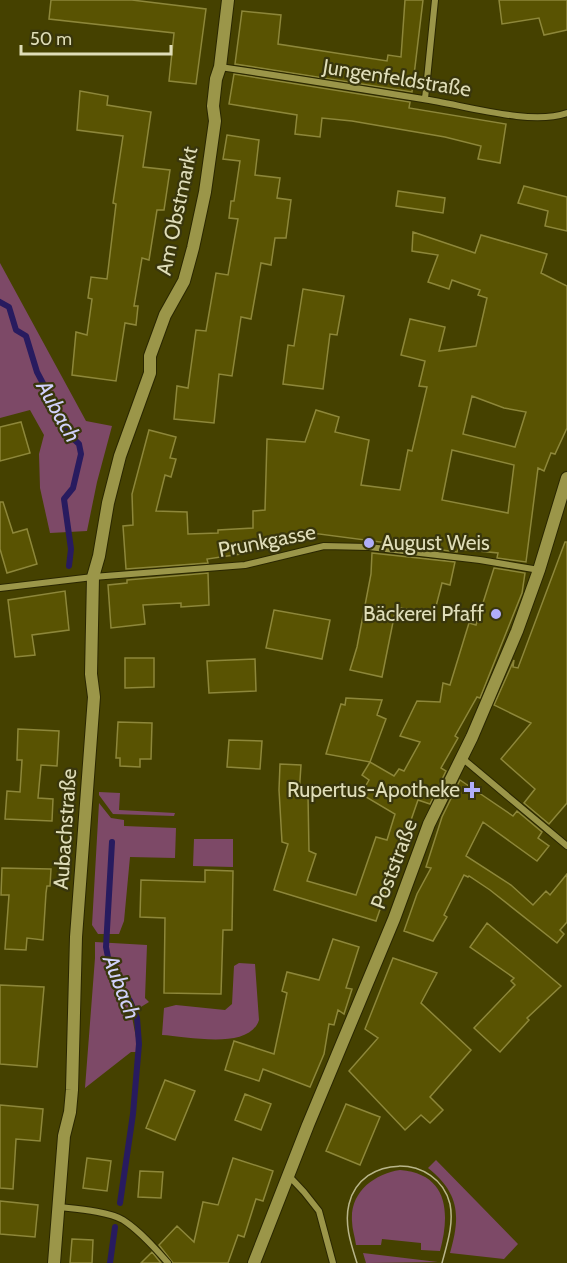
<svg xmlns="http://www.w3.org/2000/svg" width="567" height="1263" font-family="Cabin,sans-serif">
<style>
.green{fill:#7d4967}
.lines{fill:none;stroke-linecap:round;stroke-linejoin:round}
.stream{stroke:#281b5f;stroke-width:6}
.building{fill:#595302;stroke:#8d873a;stroke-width:1.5;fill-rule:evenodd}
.street-casing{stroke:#2a2700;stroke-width:8}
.secondary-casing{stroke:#2a2700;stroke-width:14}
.street{stroke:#9b9649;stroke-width:6}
.secondary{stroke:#9b9649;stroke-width:12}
.tram{stroke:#b9b68a;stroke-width:1.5}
.poi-dot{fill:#b0aefa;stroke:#39360c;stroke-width:2}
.labels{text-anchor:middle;stroke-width:4.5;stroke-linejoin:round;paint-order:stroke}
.street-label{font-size:21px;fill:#dfddb8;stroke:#39360c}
.poi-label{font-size:21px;fill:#dfddb8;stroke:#39360c;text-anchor:end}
.water-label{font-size:22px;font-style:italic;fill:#d1d1fb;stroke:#39360c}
</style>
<rect width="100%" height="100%" fill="#454100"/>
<path class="green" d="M 0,263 L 86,421 L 112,426 L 97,482 L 87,531 L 50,533 L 40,488 L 39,454 L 44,435 L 30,410 L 0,418 Z
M 99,792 L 120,793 L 119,810 L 175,813 L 174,816 L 113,814 L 99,795 Z
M 99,803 L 111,818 L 124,820 L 124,826 L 176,828 L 175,858 L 130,857 L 124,921 L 119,934 L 98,934 L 92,925 Z
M 194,839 L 233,839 L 233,867 L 193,866 Z
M 95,942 L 147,945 L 145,998 L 149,1002 L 123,1018 L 125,1021 L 132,1017 L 137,1043 L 136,1052 L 131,1052 L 85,1088 L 95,958 Z
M 239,963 L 255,964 L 259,1020 C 249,1051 186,1036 162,1035 L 164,1008 L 176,1005 L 225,1010 L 232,1004 L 234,966 Z
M 436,1160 L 518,1244 L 504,1259 L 450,1253 C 461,1215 459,1193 428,1168 Z
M 400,1170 C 449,1174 450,1214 440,1251 L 421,1250 L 421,1243 L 382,1239 L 381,1245 L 356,1245 C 355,1237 352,1229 352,1221 C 350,1192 374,1174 400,1170 Z
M 363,1253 L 438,1262 L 366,1263 Z"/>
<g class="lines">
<path class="stream" d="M 0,302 L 9,307 L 16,330 L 26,336 L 37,372 L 57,410 L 67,433 L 79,444 L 81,454 L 73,488 L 64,499 L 71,549 L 69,566
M 112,842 L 106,947 L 110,968 L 118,984 L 130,1001 L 137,1018 L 139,1044 L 133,1114 L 120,1203
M 110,1263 L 115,1227"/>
</g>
<path class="building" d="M 51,0 L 132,0 L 206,9 L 196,84 L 169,81 L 174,33 L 49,19 Z
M 405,0 L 423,0 L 412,92 L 235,64 L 242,11 L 281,15 L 278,44 L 387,61 L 388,55 L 401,57 Z
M 499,0 L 567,0 L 567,30 L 544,35 L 539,18 L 502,24 Z
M 234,74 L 410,102 L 409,108 L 506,124 L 500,163 L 478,159 L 481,146 L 445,137 L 352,121 L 322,118 L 320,137 L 295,134 L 297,115 L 229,104 Z
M 80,91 L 108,96 L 107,105 L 151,112 L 143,167 L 170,170 L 164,210 L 157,210 L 149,260 L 142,258 L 134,306 L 138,306 L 136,325 L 125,323 L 116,381 L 72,375 L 76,332 L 87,335 L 92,299 L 88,298 L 91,277 L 107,279 L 116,204 L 113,203 L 123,136 L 77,130 Z
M 227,135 L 259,140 L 255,175 L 280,178 L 277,198 L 291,200 L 286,238 L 275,238 L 271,265 L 261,263 L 251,319 L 241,317 L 232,376 L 219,374 L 214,423 L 174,419 L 177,386 L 188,388 L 196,330 L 206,331 L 216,273 L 228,275 L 238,219 L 229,218 L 231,201 L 234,201 L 240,161 L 223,159 Z
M 524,186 L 567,197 L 567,231 L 545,226 L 548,211 L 518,203 Z
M 398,191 L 445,198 L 443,213 L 396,206 Z
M 413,232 L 475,253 L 481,235 L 547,254 L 541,273 L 567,286 L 567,428 L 555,454 L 551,453 L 544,471 L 538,468 L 526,562 L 497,558 L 498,553 L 458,549 L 457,552 L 312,533 L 312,535 L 288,534 L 288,543 L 246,543 L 247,553 L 207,559 L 208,563 L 126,569 L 123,526 L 133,525 L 132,494 L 149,430 L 176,437 L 170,458 L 176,459 L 171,477 L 165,475 L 156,511 L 187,512 L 188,534 L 218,533 L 218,530 L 253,528 L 253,511 L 265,510 L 267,439 L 305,442 L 316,410 L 339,417 L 335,432 L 369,440 L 361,485 L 400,490 L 408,450 L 412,451 L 427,387 L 419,386 L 425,361 L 401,355 L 410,319 L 445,327 L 439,351 L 476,346 L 487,298 L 478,295 L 480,290 L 452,280 L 449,289 L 428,282 L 438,255 L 412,251 ZM 472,396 L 504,408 L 526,412 L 515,447 L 463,434 ZM 452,450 L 514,465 L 508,513 L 442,500 Z
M 303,289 L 344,296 L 337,335 L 330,334 L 323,389 L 283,384 L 288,345 L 294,346 Z
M 21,422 L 30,453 L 0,461 L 0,427 Z
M 0,502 L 3,502 L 13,533 L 27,529 L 37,564 L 7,573 L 0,549 Z
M 565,542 L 567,542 L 567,803 L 549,824 L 524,803 L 535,789 L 501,759 L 531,723 L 494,705 L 514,660 L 513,667 L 518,668 Z
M 372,553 L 455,562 L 450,585 L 442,583 L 434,614 L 396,607 L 382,677 L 350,670 L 357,647 L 371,574 Z
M 494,568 L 525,573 L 522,593 L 480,698 L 477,697 L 455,736 L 458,738 L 441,768 L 446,771 L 430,804 L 418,800 L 376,921 L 274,890 L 288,844 L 282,842 L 279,790 L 280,764 L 301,765 L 299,796 L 308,796 L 309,851 L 316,854 L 307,881 L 356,895 L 376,837 L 387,840 L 395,814 L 361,794 L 369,780 L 362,775 L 370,762 L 394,776 L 399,769 L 404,771 L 420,742 L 400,736 L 417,701 L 440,702 L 443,683 L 450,685 L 469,623 L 476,625 Z
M 208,573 L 209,605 L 181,607 L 181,603 L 143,605 L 145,624 L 111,628 L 108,585 L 127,583 L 127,580 Z
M 65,591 L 69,630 L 32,635 L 35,655 L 15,657 L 8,600 Z
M 274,610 L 330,620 L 322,659 L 266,648 Z
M 125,658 L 154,658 L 154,687 L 125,688 Z
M 255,659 L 256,691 L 209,693 L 207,661 Z
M 346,698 L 382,700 L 377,715 L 386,719 L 370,762 L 326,754 L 341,704 L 345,705 Z
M 118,722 L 152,723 L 151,759 L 140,759 L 140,767 L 120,766 L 120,758 L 116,758 Z
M 18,729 L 59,731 L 57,766 L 41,765 L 38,798 L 53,799 L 52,821 L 5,819 L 7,791 L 20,792 L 22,760 L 17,760 Z
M 229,740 L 262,741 L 260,769 L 227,767 Z
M 460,780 L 513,816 L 517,811 L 542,832 L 538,838 L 549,846 L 537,861 L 483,822 L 466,856 L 511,885 L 533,905 L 546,891 L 550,895 L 567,874 L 567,922 L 560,930 L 564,934 L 557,943 L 490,890 L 469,876 L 468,877 L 464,875 L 444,915 L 447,917 L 433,941 L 404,931 L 417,894 L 431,868 L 426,867 L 442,817 Z
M 2,868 L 51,869 L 50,886 L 47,886 L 46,893 L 43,940 L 27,938 L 26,950 L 5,949 L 9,895 L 1,895 Z
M 205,870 L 233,871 L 232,930 L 223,930 L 221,994 L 164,993 L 165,918 L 140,917 L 141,880 L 205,882 Z
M 487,923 L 561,986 L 527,1018 L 529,1020 L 500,1052 L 474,1028 L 515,985 L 511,981 L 514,978 L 470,947 Z
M 333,939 L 359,947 L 346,988 L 352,989 L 344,1014 L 338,1010 L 334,1025 L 329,1024 L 324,1054 L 310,1087 L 263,1069 L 259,1081 L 225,1070 L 234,1041 L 274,1054 L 287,993 L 282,991 L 287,972 L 319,980 Z
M 393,958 L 437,973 L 421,1003 L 471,1050 L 430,1097 L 443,1110 L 430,1123 L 421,1115 L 405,1130 L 349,1071 L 378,1038 L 365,1029 Z
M 0,985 L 44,987 L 37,1067 L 0,1064 Z
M 165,1080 L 195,1091 L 175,1140 L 146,1128 Z
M 245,1094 L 271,1104 L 261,1130 L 235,1120 Z
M 346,1104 L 380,1117 L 360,1165 L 326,1151 Z
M 0,1105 L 43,1109 L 40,1141 L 16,1139 L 13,1189 L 0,1188 Z
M 87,1158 L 111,1161 L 107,1191 L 83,1188 Z
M 233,1158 L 273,1171 L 263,1201 L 256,1199 L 244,1237 L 238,1235 L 228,1263 L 173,1263 L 159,1245 L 177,1226 L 194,1242 L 203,1202 L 218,1205 Z
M 140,1171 L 163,1172 L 161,1198 L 138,1197 Z
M 0,1201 L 38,1205 L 35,1237 L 0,1234 Z
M 72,1239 L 93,1240 L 92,1263 L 70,1263 Z
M 152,1252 L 161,1263 L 141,1263 Z"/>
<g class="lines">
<defs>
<path id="street" d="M 220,67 C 288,77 356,88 423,99 C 464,105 530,126 567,113
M 425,99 L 435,0
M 0,588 L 93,577 L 245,565 L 324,546 L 369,547 L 480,560 L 539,570
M 462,758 L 567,846
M 289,1176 L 304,1192 L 319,1211 L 333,1263
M 58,1207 C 76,1209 108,1211 123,1220 C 140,1231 155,1248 168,1263"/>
<path id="secondary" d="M 54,1263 L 64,1136 L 70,1112 L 72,1090 L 76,937 L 94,697 L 91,674 L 93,577 L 99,556 L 108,503 L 120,456 L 150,373 L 150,356 L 165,315 L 184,281 L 193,248 L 205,192 L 215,121 L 213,106 L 216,79 L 220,67 L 228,0
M 254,1263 L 308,1125 L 394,919 L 429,824 L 472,737 L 517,631 L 539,570 L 567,478"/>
</defs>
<use href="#street" class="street-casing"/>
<use href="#secondary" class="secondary-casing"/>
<use href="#street" class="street"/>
<use href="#secondary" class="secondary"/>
<path class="tram" d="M 357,1263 C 351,1244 344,1224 349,1204 C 361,1154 437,1153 450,1204 C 454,1224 447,1244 442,1263"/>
</g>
<g class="poi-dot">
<circle cx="369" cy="543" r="6"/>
<circle cx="496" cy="614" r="6"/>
<path d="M469 781h6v6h6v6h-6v6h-6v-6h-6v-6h6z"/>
</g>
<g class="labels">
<g class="street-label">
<text transform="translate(397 78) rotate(9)" y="7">Jungenfeldstraße</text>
<text transform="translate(177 211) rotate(-78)" y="7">Am Obstmarkt</text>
<text transform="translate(267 541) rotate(-11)" y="7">Prunkgasse</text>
<text transform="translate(65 829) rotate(-86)" y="7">Aubachstraße</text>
<text transform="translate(394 864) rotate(-69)" y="7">Poststraße</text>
</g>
<g class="poi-label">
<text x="381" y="550" text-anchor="start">August Weis</text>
<text x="484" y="621">Bäckerei Pfaff</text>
<text x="460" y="797">Rupertus-Apotheke</text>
</g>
<g class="water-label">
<text transform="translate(59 411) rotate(61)" y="8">Aubach</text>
<text transform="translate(122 987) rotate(69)" y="8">Aubach</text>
</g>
</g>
<path d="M21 45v9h150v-9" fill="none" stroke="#dfddb8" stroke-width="3"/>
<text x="30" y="45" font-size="18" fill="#dfddb8" stroke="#39360c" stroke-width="4.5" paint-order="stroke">50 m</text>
</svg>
